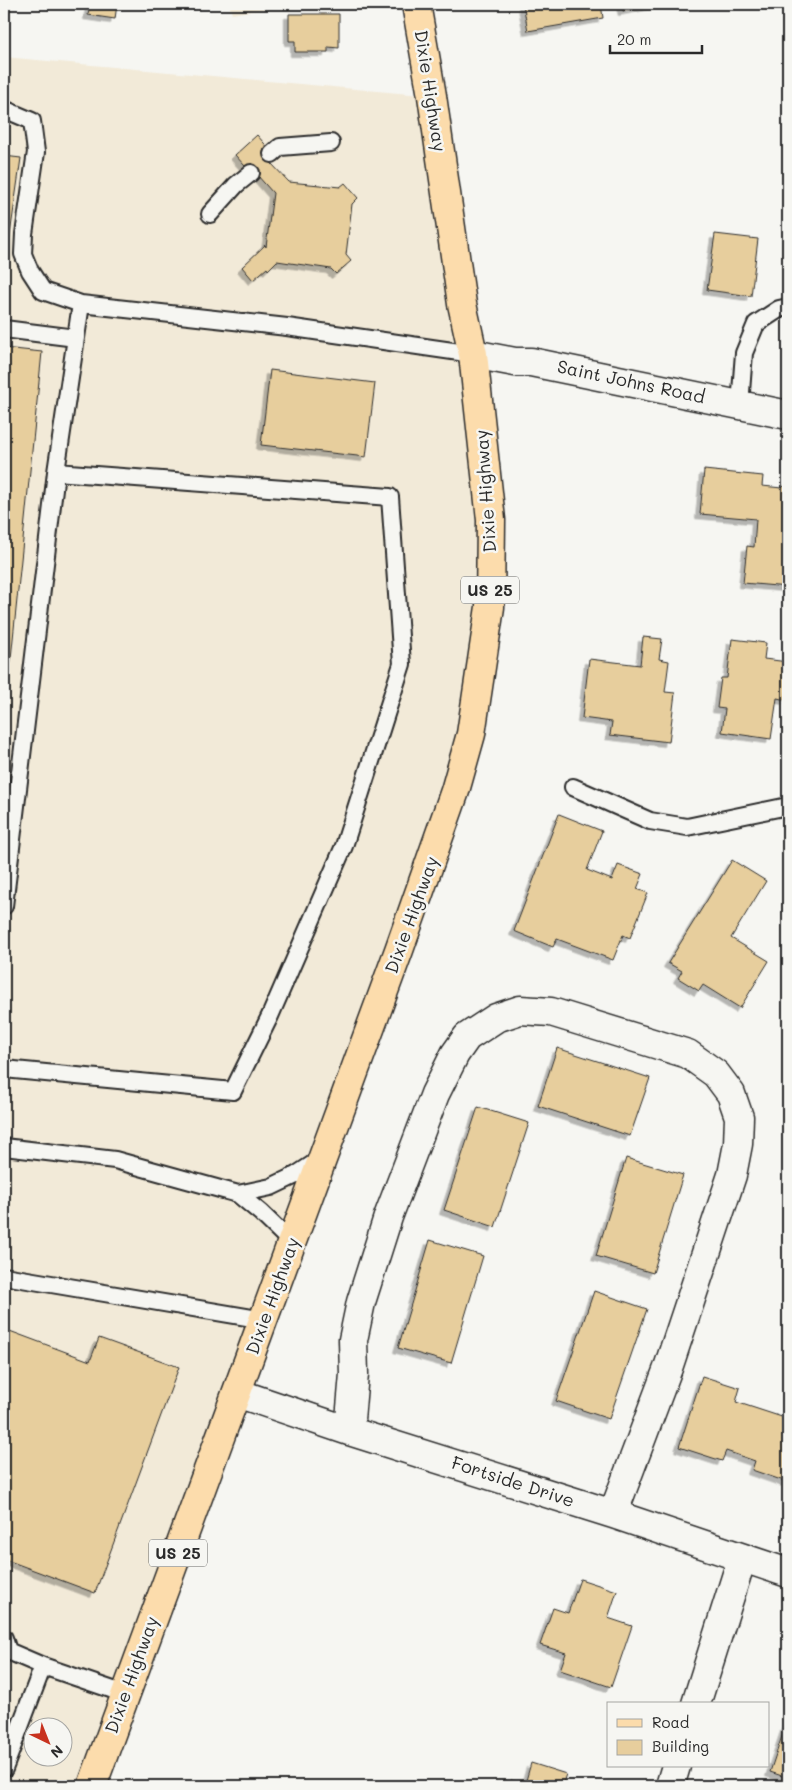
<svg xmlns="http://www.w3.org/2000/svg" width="792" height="1790" font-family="Mali,sans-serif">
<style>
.built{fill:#f2ead8;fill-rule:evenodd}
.building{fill:#e7ce9d;stroke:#2b2b2b;filter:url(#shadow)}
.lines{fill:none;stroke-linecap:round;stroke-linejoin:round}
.service-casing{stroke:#2b2b2b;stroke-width:20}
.minor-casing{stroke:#2b2b2b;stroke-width:31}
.primary-casing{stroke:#2b2b2b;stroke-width:31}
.service{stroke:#f6f6f2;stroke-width:16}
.minor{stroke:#f6f6f2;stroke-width:28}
.primary{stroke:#fcdcac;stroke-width:28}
.labels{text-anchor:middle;stroke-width:5;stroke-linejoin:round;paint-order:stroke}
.shield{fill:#f6f6f2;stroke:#686867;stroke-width:1}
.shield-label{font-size:16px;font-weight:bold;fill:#2b2b2b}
.street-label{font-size:18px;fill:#2b2b2b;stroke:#f6f6f2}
</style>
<defs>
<filter id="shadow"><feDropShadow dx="-4.5" dy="4.5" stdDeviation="0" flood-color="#0004"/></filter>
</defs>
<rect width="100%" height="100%" fill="#f6f6f2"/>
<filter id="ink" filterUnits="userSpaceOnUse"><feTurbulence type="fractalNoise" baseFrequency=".02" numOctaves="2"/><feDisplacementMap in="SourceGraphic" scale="10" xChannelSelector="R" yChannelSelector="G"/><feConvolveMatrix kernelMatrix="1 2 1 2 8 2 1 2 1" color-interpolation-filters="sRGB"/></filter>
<g filter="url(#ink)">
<path class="built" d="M 229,4 L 295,4 L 232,14 Z
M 4,57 L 432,96 L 491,520 L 471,734 L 92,1786 L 4,1786 ZM 32,1728 L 62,1728 L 62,1758 L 32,1758 Z"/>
<path class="building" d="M 90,4 L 117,4 L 115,19 L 88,15 Z
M 523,4 L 601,4 L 603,18 L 528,31 Z
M 621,4 L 659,4 L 623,11 Z
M 289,14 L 339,14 L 339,48 L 328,47 L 328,52 L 295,52 L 295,41 L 289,41 Z
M 257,135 L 277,158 L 271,163 L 289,182 L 340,187 L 345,183 L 358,198 L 352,204 L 346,255 L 351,261 L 336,274 L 331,269 L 277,261 L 268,270 L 267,268 L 253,280 L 242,267 L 265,245 L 266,247 L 273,193 L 257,175 L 255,177 L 235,155 Z
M 4,156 L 21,158 L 4,277 Z
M 715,234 L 758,239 L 751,296 L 707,290 Z
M 4,348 L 42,352 L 4,728 Z
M 270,370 L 375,383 L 366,457 L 261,445 Z
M 704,470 L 763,476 L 762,486 L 782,488 L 788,482 L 788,587 L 743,583 L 747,546 L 754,547 L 756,519 L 700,514 Z
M 643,637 L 662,639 L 659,659 L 669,661 L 665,692 L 675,693 L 669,742 L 610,735 L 612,722 L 582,718 L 589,659 L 640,665 Z
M 732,639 L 766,643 L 764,659 L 788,662 L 786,700 L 777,698 L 771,739 L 722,732 L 725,709 L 717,708 L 721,678 L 727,678 Z
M 559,814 L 602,831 L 587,870 L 612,880 L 618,865 L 643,874 L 637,889 L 648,893 L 630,938 L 623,935 L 613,960 L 557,939 L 553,947 L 514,931 Z
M 732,860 L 766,881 L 731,938 L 769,961 L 740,1008 L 703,985 L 699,991 L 678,978 L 682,971 L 668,963 Z
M 557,1048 L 650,1078 L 630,1136 L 538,1106 Z
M 478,1107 L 529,1123 L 495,1227 L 444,1210 Z
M 626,1158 L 683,1175 L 653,1273 L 596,1256 Z
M 430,1240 L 483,1256 L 451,1363 L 398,1348 Z
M 594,1291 L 647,1309 L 609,1419 L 556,1401 Z
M 7,1330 L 90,1361 L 99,1338 L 179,1367 L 95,1593 L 4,1559 L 4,1340 Z
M 702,1376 L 740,1388 L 736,1402 L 788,1419 L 787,1482 L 752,1470 L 755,1461 L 726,1451 L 722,1461 L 679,1447 Z
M 580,1579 L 617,1591 L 608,1618 L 632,1626 L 611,1687 L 560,1670 L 566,1653 L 540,1645 L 553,1608 L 568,1613 Z
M 788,1718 L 788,1778 L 770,1772 Z
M 531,1763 L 566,1774 L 562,1786 L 509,1786 L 511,1780 L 525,1784 Z"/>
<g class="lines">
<defs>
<path id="service" d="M 4,109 L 32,121 L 36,152 L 24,234 L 23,254 L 30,271 L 43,291 L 81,304 L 287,327 L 473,354
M 272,154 L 280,147 L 331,143
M 210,214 L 236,185 L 251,173
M 4,329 L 76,338
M 740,405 L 744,353 L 756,324 L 779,309 L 788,307
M 573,787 L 650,821 L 687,827 L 788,806
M 4,906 L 56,472 L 81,304
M 4,1069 L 233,1091 L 270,1016 L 344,846 L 402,664 L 390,497 L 56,472
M 4,1147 L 115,1160 L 238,1194 L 261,1213 L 292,1243
M 238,1194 L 271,1187 L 296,1175 L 322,1158
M 4,1276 L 264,1320
M 4,1638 L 8,1651 L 43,1666 L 125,1694
M 4,1769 L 43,1666"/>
<path id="minor" d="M 473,354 L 515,362 L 531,362 L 788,415
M 237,1393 L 349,1431 L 613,1514 L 788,1573
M 349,1431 L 354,1374 L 353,1340 L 361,1302 L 388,1217 L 435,1094 L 455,1054 L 467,1037 L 496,1018 L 520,1010 L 551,1012 L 688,1054 L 716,1074 L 731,1094 L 739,1117 L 738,1144 L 732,1175 L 668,1368 L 613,1514
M 696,1704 L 742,1558
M 670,1786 L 676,1766"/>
<path id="primary" d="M 92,1786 L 399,950 L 455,791 L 471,734 L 490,607 L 491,520 L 473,354 L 462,304 L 432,96 L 416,4"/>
</defs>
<use href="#service" class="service-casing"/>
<use href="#minor" class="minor-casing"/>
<use href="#primary" class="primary-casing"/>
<use href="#service" class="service"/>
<use href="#minor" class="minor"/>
<use href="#primary" class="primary"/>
</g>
</g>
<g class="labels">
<g class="shield">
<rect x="461" y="576.5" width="58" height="27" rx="4"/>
<rect x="149" y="1539.5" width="58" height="27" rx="4"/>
</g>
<g class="shield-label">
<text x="490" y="596">US 25</text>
<text x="178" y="1559">US 25</text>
</g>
<g class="street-label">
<text transform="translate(430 91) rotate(81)" y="6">Dixie Highway</text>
<text transform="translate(631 382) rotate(12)" y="6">Saint Johns Road</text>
<text transform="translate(486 491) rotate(-94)" y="6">Dixie Highway</text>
<text transform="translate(412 915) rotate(-70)" y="6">Dixie Highway</text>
<text transform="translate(273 1296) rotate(-70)" y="6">Dixie Highway</text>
<text transform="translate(513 1482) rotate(18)" y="6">Fortside Drive</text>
<text transform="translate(132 1675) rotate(-70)" y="6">Dixie Highway</text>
</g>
</g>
<rect width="792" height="1790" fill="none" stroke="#f6f6f2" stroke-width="20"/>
<rect x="10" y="10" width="772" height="1770" fill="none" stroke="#2b2b2b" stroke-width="2" filter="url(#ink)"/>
<rect x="607" y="1702" width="162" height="65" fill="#f6f6f2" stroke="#a5a5a2"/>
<rect x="617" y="1719" width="25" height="8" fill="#fcdcac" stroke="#a5a5a2"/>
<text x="652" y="1728" font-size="15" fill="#2b2b2b">Road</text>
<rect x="617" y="1740" width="25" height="15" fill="#e7ce9d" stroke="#a5a5a2"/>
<text x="652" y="1752" font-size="15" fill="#2b2b2b">Building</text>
<g transform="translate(48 1742) rotate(137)"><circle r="24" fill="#f6f6f2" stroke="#a5a5a2"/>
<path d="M0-4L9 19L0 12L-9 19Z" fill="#c8321e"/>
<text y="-8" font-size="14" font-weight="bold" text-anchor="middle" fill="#2b2b2b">N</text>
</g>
<path d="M610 45v8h92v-8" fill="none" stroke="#2b2b2b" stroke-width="2.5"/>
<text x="617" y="45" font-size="15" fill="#2b2b2b" stroke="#f6f6f2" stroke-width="4" paint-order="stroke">20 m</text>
</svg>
